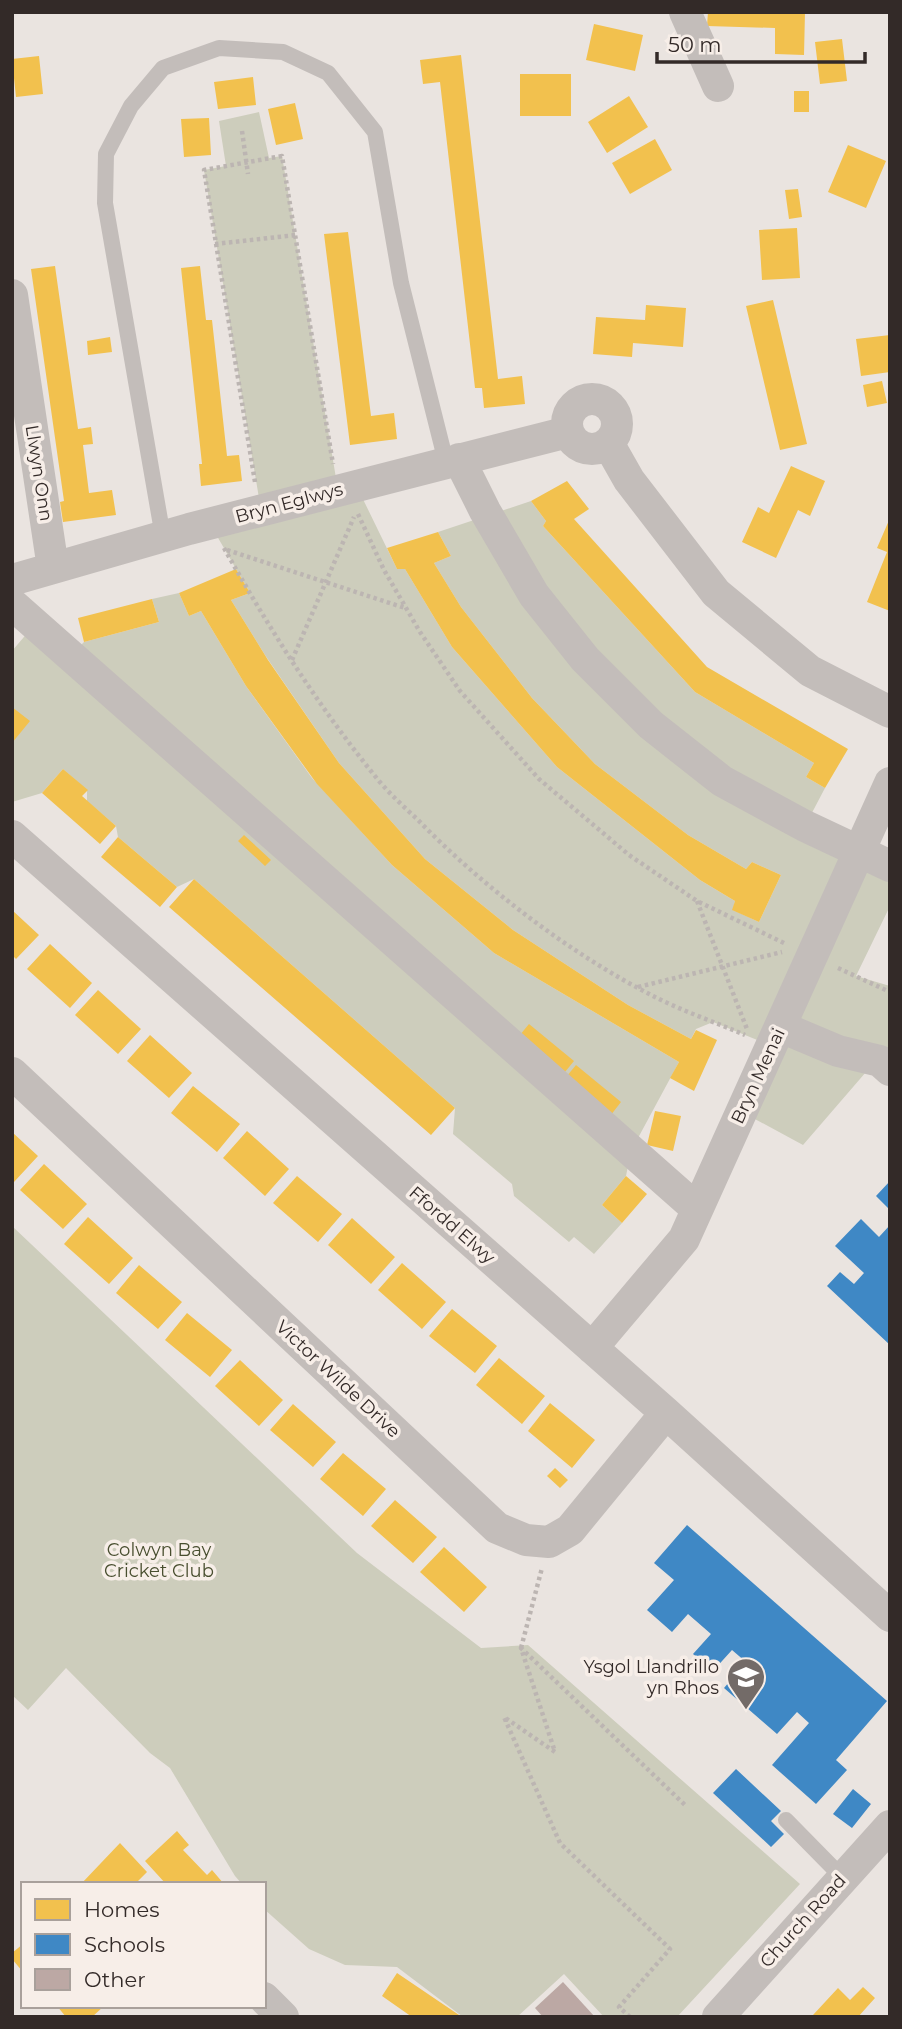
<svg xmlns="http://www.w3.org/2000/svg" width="902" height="2029" font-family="Montserrat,sans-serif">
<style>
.green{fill:#cdcdbc}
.homes{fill:#f2c14e}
.schools{fill:#3f88c5}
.building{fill:#bca8a4}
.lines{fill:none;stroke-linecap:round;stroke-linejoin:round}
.path{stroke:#bcb5b2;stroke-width:4.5;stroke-dasharray:3.5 3.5;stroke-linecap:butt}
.lane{stroke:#c3bdba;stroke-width:16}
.street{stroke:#c3bdba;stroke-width:32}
.labels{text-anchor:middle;stroke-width:7;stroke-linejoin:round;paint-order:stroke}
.street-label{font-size:18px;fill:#332a28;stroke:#f7eee8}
.park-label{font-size:18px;fill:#484e2f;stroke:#f7eee8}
.poi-label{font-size:18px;fill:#332a28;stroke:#f7eee8;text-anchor:end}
</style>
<rect width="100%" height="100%" fill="#eae4e0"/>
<path class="green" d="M 259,112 L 269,158 L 282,156 L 338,490 L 359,491 L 397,569 L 405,569 L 452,647 L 557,767 L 700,880 L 735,901 L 733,910 L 759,922 L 781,875 L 752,862 L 746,869 L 688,835 L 595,764 L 532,698 L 461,607 L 434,563 L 451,556 L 438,532 L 531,501 L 546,521 L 543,526 L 695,692 L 814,763 L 806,777 L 825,788 L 805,826 L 890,866 L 890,906 L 856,976 L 890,986 L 890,1070 L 866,1072 L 803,1145 L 742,1112 L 772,1046 L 713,1022 L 696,1029 L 691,1039 L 628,1005 L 513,930 L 425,859 L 339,763 L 265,655 L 231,600 L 250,593 L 210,524 L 261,510 L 204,170 L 226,166 L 219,121 Z
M 179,593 L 189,616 L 201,611 L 246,686 L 312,778 L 392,865 L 494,953 L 679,1062 L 631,1151 L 626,1176 L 602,1205 L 622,1223 L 594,1254 L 574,1237 L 569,1242 L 514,1196 L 512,1184 L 453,1134 L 455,1108 L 194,879 L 177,887 L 118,837 L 116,826 L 87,801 L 87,790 L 63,769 L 42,793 L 12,802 L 12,651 L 35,624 L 71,655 L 84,642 L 159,622 L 152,599 Z
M 12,1226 L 357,1553 L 481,1648 L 528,1645 L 800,1884 L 677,2017 L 604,2017 L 564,1974 L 517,2017 L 463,2017 L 397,1967 L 345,1965 L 309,1949 L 264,1909 L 264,1884 L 242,1884 L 235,1876 L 170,1768 L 150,1753 L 66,1668 L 28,1710 L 12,1695 Z"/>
<path class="homes" d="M 708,12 L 805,12 L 804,55 L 775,54 L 775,28 L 707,26 Z
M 594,24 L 643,35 L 635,71 L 586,60 Z
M 842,39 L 847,81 L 820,84 L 815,42 Z
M 461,55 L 498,379 L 522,376 L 525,404 L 484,408 L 482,388 L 475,388 L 440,82 L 423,84 L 420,60 Z
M 39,56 L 43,94 L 16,97 L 12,59 Z
M 520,74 L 571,74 L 571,116 L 520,116 Z
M 253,77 L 256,105 L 218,109 L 214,82 Z
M 794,91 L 809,91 L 809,112 L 794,112 Z
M 629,96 L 648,127 L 607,153 L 588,122 Z
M 295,103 L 303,139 L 276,145 L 268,109 Z
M 209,118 L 211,155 L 184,157 L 181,119 Z
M 655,139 L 672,170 L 630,194 L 612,163 Z
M 848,145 L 886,161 L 866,208 L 828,192 Z
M 798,189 L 802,217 L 789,219 L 785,190 Z
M 797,228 L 800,278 L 762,280 L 759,230 Z
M 348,232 L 371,416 L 394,413 L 397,439 L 350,445 L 324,234 Z
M 55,266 L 78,429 L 91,427 L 93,444 L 83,445 L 89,493 L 112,490 L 116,515 L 63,522 L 60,502 L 64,501 L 31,269 Z
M 200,266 L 206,320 L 212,320 L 227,456 L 239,455 L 242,481 L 201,486 L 199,464 L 202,464 L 181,268 Z
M 773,300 L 807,444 L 780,450 L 746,306 Z
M 646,305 L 686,308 L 683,347 L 633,343 L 632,357 L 593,354 L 596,317 L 645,320 Z
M 890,335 L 890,372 L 861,376 L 856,339 Z
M 110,337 L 112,352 L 88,355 L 87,341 Z
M 882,381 L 887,403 L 867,407 L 863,385 Z
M 791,466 L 825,481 L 810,516 L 798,510 L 776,558 L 742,542 L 758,507 L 769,513 Z
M 567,481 L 589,509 L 574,519 L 707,667 L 848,749 L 825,788 L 806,777 L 814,763 L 695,692 L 543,526 L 546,521 L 531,501 Z
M 890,518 L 890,611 L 867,602 L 887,552 L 877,548 Z
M 438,532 L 451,556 L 434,563 L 461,607 L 532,698 L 595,764 L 688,835 L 746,869 L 752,862 L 781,875 L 759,922 L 732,910 L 735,901 L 700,880 L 557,767 L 452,647 L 405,569 L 397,569 L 387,548 Z
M 236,569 L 250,593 L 231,600 L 268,660 L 339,763 L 425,859 L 513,930 L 628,1005 L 691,1039 L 696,1030 L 717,1040 L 694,1091 L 670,1078 L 679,1062 L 494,953 L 392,865 L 317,784 L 246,686 L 201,611 L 189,616 L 179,593 Z
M 152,599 L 159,622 L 84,642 L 78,618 Z
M 12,707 L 30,721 L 12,743 Z
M 63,769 L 88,790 L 82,796 L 116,826 L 100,844 L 42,793 Z
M 244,835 L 271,860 L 265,866 L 238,841 Z
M 118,837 L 177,887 L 160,907 L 101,857 Z
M 194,879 L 455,1108 L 431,1135 L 169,907 Z
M 12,910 L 39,935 L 16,959 L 12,955 Z
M 50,944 L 92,983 L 70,1008 L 27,969 Z
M 98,990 L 141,1029 L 118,1054 L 75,1015 Z
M 529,1024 L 574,1061 L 560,1078 L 515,1041 Z
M 150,1035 L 192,1073 L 169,1098 L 127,1061 Z
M 576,1065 L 621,1102 L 607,1120 L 562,1082 Z
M 193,1086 L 240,1124 L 217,1152 L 171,1113 Z
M 655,1111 L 681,1116 L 673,1151 L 647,1145 Z
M 247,1131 L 289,1169 L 265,1196 L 223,1158 Z
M 12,1132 L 38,1156 L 14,1182 L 12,1181 Z
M 44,1164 L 87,1204 L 63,1229 L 20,1190 Z
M 297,1176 L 342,1214 L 318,1242 L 273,1203 Z
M 626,1176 L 647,1194 L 622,1223 L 602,1205 Z
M 88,1217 L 133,1258 L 109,1284 L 64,1244 Z
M 352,1218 L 395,1257 L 371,1284 L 328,1245 Z
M 402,1263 L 446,1302 L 422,1329 L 378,1290 Z
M 139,1265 L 182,1302 L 158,1329 L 116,1293 Z
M 452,1309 L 497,1346 L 475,1373 L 429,1336 Z
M 187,1313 L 232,1350 L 210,1377 L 165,1340 Z
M 499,1358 L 545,1396 L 522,1424 L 476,1385 Z
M 240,1360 L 283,1400 L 259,1426 L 215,1386 Z
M 550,1403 L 595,1440 L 572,1468 L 528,1431 Z
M 293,1404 L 336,1442 L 313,1467 L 270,1430 Z
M 343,1453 L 386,1489 L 363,1516 L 320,1479 Z
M 555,1468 L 568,1480 L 560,1488 L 547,1476 Z
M 395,1500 L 437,1537 L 413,1563 L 371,1526 Z
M 444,1547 L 487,1587 L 464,1612 L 420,1572 Z
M 177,1831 L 189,1845 L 183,1850 L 207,1875 L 212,1870 L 224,1884 L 166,1884 L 145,1861 Z
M 120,1843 L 147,1872 L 135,1884 L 81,1884 Z
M 23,1944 L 23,1972 L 12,1959 L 12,1953 Z
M 397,1973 L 462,2017 L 412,2017 L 382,1996 Z
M 863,1987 L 875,1998 L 858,2017 L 816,2017 L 813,2015 L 838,1988 L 850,2000 Z
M 57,2006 L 104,2006 L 92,2017 L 66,2017 Z"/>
<path class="schools" d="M 890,1181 L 890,1210 L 876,1196 Z
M 861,1219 L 879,1237 L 890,1225 L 890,1345 L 827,1286 L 840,1272 L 854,1284 L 864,1273 L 835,1246 Z
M 687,1525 L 887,1701 L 836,1760 L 847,1770 L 816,1804 L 772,1765 L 809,1723 L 797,1712 L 777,1734 L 724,1688 L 746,1662 L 732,1650 L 713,1671 L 693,1654 L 711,1634 L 688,1614 L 672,1632 L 647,1610 L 674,1580 L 654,1563 Z
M 736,1769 L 781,1811 L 771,1821 L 784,1834 L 771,1847 L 713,1793 Z
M 853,1789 L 871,1804 L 852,1828 L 833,1814 Z"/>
<path class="building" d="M 563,1982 L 595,2017 L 543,2017 L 535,2008 Z"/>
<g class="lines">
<path class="path" d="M 242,131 L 248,174
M 215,244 L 296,235
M 255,482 L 204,170 L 282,156 L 333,464
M 358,514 L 384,570 L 420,632 L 460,691 L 539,779 L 629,855 L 697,901 L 786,944
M 224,548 C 270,630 320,709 379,781 C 391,795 404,807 417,819 C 482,886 569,953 653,996 C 682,1011 715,1022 745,1035
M 227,550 L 405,608
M 292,660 L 354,517
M 697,901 L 747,1029
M 838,968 L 890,992
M 638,987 L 782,952
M 521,1648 L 542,1568
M 630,2017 L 619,2007 L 670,1949 L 560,1843 L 504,1717 L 555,1752 L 521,1648 L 685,1805"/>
<path class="lane" d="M 163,537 L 105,203 L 106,154 L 131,106 L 163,68 L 219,48 L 283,52 L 328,73 L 375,132 L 401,283 L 446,462
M 786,1820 L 843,1878"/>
<path class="street" d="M 685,12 L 718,86
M 12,295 L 53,568
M567 424a25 25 0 1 1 50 0a25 25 0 1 1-50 0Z
M 608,443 L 629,480 L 716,593 L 810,671 L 890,712
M 459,459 L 485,511 L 534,595 L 585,659 L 651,725 L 722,781 L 805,826 L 890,866
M 12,580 L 189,529 L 568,432
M 12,604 L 697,1209
M 12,836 L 666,1413 L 890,1616
M 781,1027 L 838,1051 L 880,1061 L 890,1070
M 12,1073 L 497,1528 L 526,1540 L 549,1542 L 570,1530 L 666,1413
M 592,1348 L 684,1239 L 890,783
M 264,1998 L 283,2017
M 718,2017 L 890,1826"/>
</g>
<defs>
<symbol id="school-pin" viewBox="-11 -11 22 30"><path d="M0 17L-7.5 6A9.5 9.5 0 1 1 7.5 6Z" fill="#736b68" stroke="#f7eee8"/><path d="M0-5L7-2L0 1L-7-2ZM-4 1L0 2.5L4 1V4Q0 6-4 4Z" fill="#fff"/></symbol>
</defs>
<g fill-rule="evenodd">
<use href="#school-pin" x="724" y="1655" width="44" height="60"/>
</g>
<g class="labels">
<g class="street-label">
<text transform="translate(39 473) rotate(81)" y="6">Llwyn Onn</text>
<text transform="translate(289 503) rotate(-15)" y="6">Bryn Eglwys</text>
<text transform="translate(758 1076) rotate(-65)" y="6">Bryn Menai</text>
<text transform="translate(452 1225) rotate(41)" y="6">Ffordd Elwy</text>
<text transform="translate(338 1379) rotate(43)" y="6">Victor Wilde Drive</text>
<text transform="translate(803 1921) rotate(-48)" y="6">Church Road</text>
</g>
<g class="park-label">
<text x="159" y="1556">Colwyn Bay<tspan x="159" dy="21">Cricket Club</tspan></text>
</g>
<g class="poi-label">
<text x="719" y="1673">Ysgol Llandrillo<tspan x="719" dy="21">yn Rhos</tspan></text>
</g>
</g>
<rect width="902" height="2029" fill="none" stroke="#332a28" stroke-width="28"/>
<rect x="21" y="1882" width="245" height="126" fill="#f7eee8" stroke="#a9a09b" stroke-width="2"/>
<rect x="35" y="1899" width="35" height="21" fill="#f2c14e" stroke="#a9a09b" stroke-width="2"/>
<text x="84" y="1917" font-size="21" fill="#332a28">Homes</text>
<rect x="35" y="1934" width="35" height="21" fill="#3f88c5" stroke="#a9a09b" stroke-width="2"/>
<text x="84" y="1952" font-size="21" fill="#332a28">Schools</text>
<rect x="35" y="1969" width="35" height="21" fill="#bca8a4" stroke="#a9a09b" stroke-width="2"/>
<text x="84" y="1987" font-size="21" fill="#332a28">Other</text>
<path d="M657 52v10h208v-10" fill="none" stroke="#332a28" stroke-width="3.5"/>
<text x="668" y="52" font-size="21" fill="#332a28" stroke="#f7eee8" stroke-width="5" paint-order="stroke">50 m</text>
</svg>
